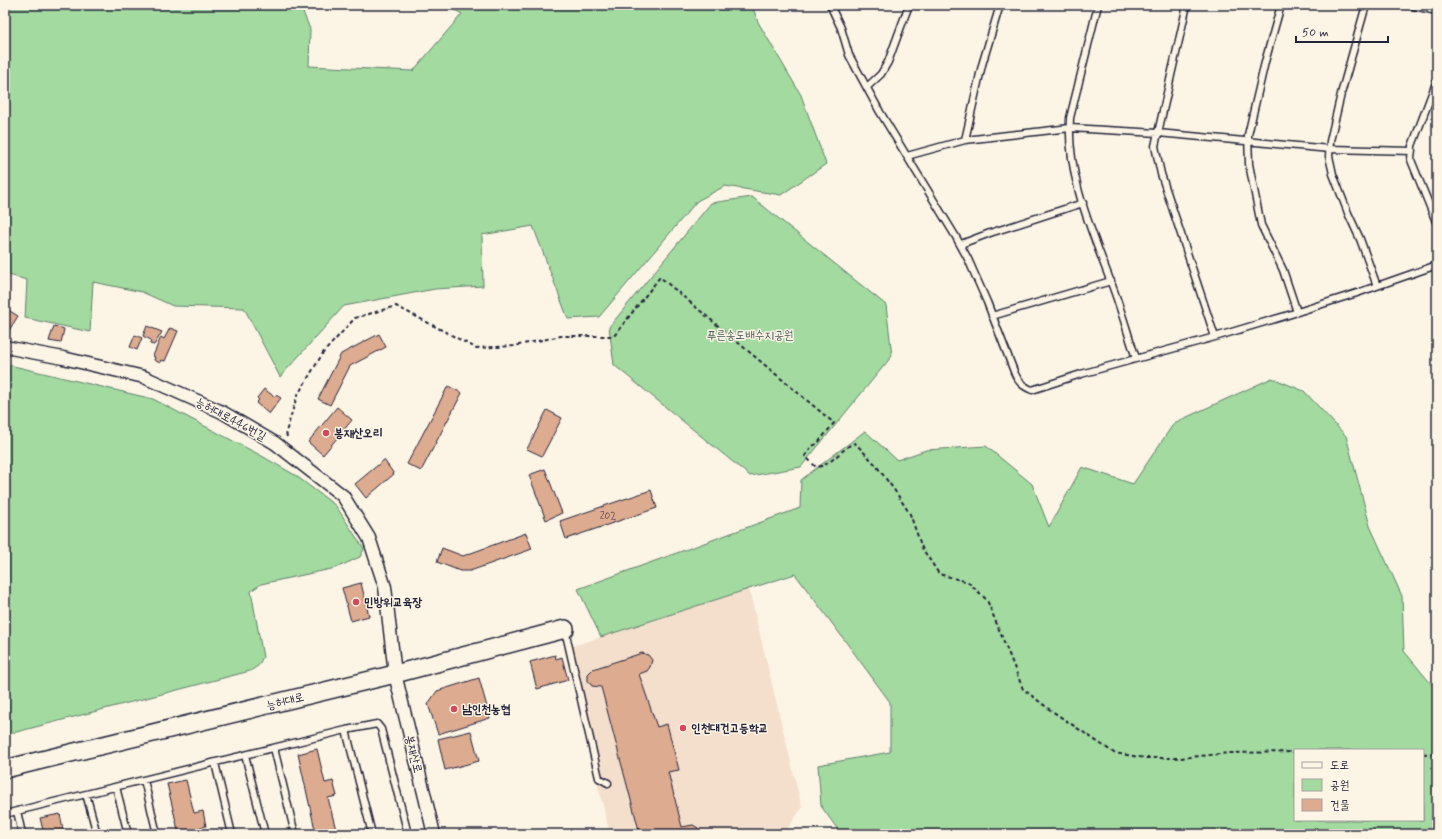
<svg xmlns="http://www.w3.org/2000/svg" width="1442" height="839" font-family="Mynerve,'Poor Story',sans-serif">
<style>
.built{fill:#f3dfcc}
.green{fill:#a2da9f;stroke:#627e6d;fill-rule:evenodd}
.building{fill:#ddab90;stroke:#22223b}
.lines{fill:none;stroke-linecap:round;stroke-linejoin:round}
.service-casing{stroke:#22223b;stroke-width:9}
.minor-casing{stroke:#22223b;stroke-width:15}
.secondary-casing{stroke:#22223b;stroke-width:20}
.path{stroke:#22223b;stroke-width:2;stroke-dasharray:4 3;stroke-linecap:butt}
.service{stroke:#fcf5e5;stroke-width:6}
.minor{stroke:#fcf5e5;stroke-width:12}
.secondary{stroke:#fcf5e5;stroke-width:17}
.poi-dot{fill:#d1495b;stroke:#fcf5e5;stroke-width:1.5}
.labels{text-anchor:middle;stroke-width:3;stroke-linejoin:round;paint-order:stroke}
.number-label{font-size:10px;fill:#514450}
.park-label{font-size:12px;fill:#485959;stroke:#fcf5e5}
.street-label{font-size:12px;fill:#22223b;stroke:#fcf5e5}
.poi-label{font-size:12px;font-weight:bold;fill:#22223b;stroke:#fcf5e5;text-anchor:start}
</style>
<rect width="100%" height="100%" fill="#fcf5e5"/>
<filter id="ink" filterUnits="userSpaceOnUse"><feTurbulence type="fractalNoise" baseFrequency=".025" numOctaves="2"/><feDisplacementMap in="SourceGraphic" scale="8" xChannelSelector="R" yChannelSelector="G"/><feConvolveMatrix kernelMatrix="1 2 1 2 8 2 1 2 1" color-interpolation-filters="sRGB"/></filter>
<g filter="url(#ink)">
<path class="built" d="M 749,589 L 802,808 L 787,829 L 805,834 L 610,834 L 564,649 Z"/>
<path class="green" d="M 5,5 L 274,5 L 303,12 L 310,29 L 309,66 L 413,71 L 462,14 L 446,5 L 752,5 L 758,22 L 801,95 L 826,164 L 781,195 L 725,186 L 697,201 L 599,317 L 568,319 L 533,226 L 482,235 L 483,286 L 435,289 L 344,306 L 280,377 L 244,308 L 173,306 L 142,292 L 93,282 L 90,332 L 25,318 L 27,280 L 5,274 Z
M 752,197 L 886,305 L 892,356 L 801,467 L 750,476 L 614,365 L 609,327 L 711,203 Z
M 5,364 L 153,399 L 260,455 L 295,475 L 336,506 L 364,549 L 360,557 L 336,568 L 261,584 L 251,591 L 263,657 L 258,666 L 250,671 L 5,735 Z
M 1272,378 L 1304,391 L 1346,436 L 1370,526 L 1402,596 L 1404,651 L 1432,685 L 1437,682 L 1437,834 L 841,834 L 821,806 L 818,765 L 890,752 L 890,702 L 843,638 L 795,574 L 601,637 L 578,589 L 800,508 L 801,480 L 865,431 L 897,460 L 926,450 L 986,446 L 1032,484 L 1049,527 L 1082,467 L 1133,484 L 1174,423 ZM 1295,750 L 1423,750 L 1423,820 L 1295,820 Z"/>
<path class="building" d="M 5,308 L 18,316 L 8,332 L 5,330 Z
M 54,326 L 64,329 L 61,343 L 49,341 Z
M 147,326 L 162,332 L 154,345 L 150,344 L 151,340 L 143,336 Z
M 170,328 L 178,331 L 165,361 L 161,360 L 160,363 L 154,360 L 155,357 L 153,356 L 161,337 L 164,339 Z
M 379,334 L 386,347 L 350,366 L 330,405 L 318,399 L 341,354 Z
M 135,335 L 142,338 L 137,350 L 130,347 Z
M 448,386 L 462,393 L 421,471 L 407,464 Z
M 264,389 L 275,397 L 276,395 L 281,398 L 269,414 L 256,403 L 259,400 L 257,398 Z
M 337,407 L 352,420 L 323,455 L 308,442 Z
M 547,410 L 562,418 L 542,456 L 527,449 Z
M 384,460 L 394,474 L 366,498 L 355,484 Z
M 545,469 L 562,513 L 546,520 L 529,475 Z
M 651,490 L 657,508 L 566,539 L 560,521 Z
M 526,533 L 532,549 L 470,571 L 460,571 L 437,562 L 442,548 L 463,556 Z
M 361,583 L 369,616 L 351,621 L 342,588 Z
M 642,653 L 648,655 L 652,660 L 650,667 L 647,671 L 639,674 L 657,727 L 667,724 L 679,770 L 668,772 L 682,827 L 693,825 L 698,828 L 699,834 L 640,834 L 601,687 L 592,686 L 588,681 L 588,674 L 593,669 Z
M 555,655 L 556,659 L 562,657 L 568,680 L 537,689 L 530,662 Z
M 479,678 L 490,718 L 438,734 L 428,704 L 437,691 Z
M 471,731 L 479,761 L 445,770 L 438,739 Z
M 317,749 L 325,783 L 333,781 L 337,796 L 328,798 L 337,834 L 316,834 L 298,754 Z
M 186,780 L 194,813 L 203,811 L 206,826 L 198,828 L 199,834 L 179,834 L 167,784 Z
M 60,814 L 64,834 L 44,834 L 40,818 Z"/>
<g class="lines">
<defs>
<path id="service" d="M 830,5 L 841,28 L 849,55 L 880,112 L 956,237 L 968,259 L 987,302 L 1015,374 C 1019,383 1023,386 1032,390 L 1081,374 L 1215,337 L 1285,316 L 1357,293 L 1437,265
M 1098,5 L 1070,118 C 1067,175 1090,227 1110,280 C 1120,305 1127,332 1136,358
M 1187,5 L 1155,146 L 1161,174 L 1215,337
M 1281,5 L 1265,62 L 1248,135 L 1249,164 L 1261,225 L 1283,270 L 1297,312
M 1366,5 L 1341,94 L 1330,141 L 1329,156 L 1333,174 L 1348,213 L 1360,239 L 1377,286
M 1409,5 L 1437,11
M 1437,80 L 1412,146 L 1411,160 L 1437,224
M 867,87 L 881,74 L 888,62 L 909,5
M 965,140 L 982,65 L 1000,5
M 907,156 L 965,140 L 1070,128 L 1158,133 L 1330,149 L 1412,151
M 961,244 L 990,233 L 1083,203
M 992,316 L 1111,281
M 565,630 L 599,778 L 608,783
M 346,730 L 372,834
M 274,748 L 295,834
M 245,755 L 265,834
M 215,763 L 232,834
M 144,780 L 157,834
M 116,787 L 128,834
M 86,794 L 97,834
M 17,811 L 22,834
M 5,814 L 346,730 L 377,724 L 381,729 L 408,834"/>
<path id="minor" d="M 5,347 L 63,358 L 144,377 L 222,412 L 275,443 L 343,496 L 369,538 L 385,587 L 395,674 L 434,834"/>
<path id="secondary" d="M 5,769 L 395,674 L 565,629"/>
</defs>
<use href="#service" class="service-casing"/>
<use href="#minor" class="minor-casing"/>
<use href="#secondary" class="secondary-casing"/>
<path class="path" d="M 287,437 L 286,432 L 297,396 L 323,353 L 355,318 L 396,306 L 476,348 L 514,346 L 561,336 L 614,336 L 660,277 L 834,423 L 817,444 L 812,446 L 805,456 L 816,467 C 832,466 841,448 855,443 L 875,464 L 895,491 L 910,514 L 922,548 L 939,574 L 968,582 L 987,600 L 1023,689 L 1049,709 L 1114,753 L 1146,758 L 1181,758 L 1229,753 L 1295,752
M 1423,754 L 1437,753"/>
<use href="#service" class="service"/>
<use href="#minor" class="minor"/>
<use href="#secondary" class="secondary"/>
</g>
</g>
<g class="poi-dot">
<circle cx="326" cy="433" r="4"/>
<circle cx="356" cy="602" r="4"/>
<circle cx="454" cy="709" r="4"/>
<circle cx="683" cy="728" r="4"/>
</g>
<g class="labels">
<g class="number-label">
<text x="608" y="519">202</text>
</g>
<g class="park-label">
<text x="750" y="339">푸른송도배수지공원</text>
</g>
<g class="street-label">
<text transform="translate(231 419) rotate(28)" y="4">능허대로446번길</text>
<text transform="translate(285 701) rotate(-14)" y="4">능허대로</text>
<text transform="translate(414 754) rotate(76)" y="4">봉재산로</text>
</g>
<g class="poi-label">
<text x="334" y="437">봉재산오리</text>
<text x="364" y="606">민방위교육장</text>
<text x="462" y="713">남인천농협</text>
<text x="691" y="732">인천대건고등학교</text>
</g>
</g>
<rect width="1442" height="839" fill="none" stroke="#fcf5e5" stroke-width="20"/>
<rect x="10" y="10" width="1422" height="819" fill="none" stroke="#22223b" stroke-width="1.5" filter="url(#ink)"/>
<rect x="1294" y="749" width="130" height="72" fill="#fcf5e5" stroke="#a5a1a1"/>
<rect x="1302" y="762" width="20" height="6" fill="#fcf5e5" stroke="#a5a1a1"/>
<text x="1330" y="769" font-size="12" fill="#22223b">도로</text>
<rect x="1302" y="779" width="20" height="12" fill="#a2da9f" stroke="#a5a1a1"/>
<text x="1330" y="789" font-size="12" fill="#22223b">공원</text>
<rect x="1302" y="799" width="20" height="12" fill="#ddab90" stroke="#a5a1a1"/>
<text x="1330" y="809" font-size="12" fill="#22223b">건물</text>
<path d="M1296 36v6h92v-6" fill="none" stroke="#22223b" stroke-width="2"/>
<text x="1302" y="36" font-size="12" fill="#22223b" stroke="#fcf5e5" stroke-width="3" paint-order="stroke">50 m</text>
</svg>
